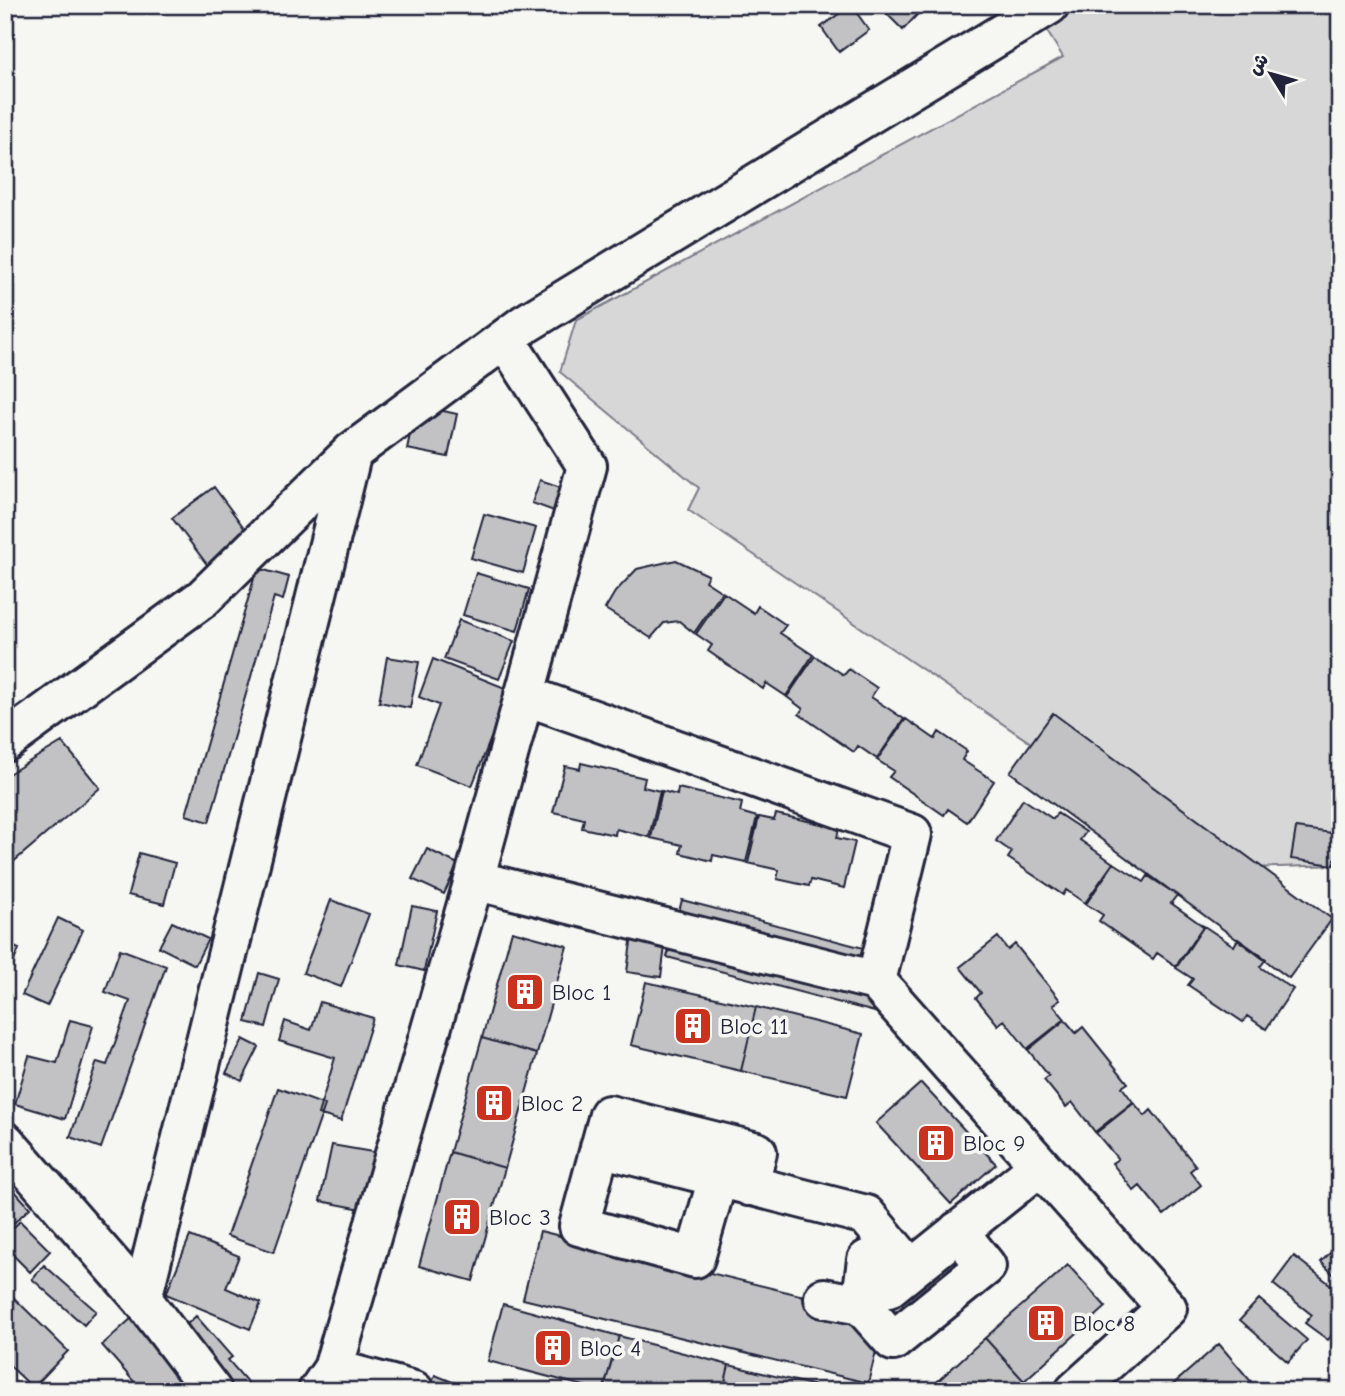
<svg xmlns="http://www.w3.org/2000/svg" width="1345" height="1396" font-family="'Comic Neue','Playpen Sans Arabic',sans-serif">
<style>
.green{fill:#d7d7d7;stroke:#7c7c89;stroke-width:2}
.building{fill:#c2c2c4;stroke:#22223b;stroke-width:2}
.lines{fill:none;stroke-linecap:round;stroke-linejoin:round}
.minor-casing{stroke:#22223b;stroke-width:44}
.minor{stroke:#f6f6f2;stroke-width:38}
.labels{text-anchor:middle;stroke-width:7;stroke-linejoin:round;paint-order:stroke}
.poi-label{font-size:23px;fill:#22223b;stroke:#f6f6f2;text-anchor:start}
</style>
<rect width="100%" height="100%" fill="#f6f6f2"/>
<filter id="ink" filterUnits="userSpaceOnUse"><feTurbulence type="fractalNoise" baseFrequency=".0143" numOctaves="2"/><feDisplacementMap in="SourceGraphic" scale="14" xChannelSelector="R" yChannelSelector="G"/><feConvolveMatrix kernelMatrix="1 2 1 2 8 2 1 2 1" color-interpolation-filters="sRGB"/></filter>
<g filter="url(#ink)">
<path class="green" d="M 1084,5 L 1340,5 L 1340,865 L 1216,869 L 688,510 L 699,488 L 560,372 L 576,320 L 1063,57 L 1045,28 Z"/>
<path class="building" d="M 851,5 L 869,30 L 839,52 L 821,27 Z
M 878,5 L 926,5 L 903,30 Z
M 416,405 L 457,414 L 448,457 L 407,449 Z
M 540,480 L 581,494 L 573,518 L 532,503 Z
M 214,487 L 256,544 L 215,575 L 172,518 Z
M 484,514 L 536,528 L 523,573 L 471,558 Z
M 676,560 L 708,575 L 705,581 L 722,592 L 694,633 L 679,621 L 664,623 L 651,638 L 605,609 L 615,592 L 637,569 Z
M 257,568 L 289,577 L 283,600 L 274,597 L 209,822 L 186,815 Z
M 476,573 L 529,589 L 517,631 L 463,615 Z
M 724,593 L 754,613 L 758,606 L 786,625 L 780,633 L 813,655 L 786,696 L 766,683 L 763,689 L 708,651 L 712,645 L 696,634 Z
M 459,620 L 514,641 L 499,679 L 444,659 Z
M 815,656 L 844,675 L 849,669 L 877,688 L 871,697 L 904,719 L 877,759 L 858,746 L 854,752 L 799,714 L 803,709 L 787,697 Z
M 387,657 L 419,662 L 410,708 L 379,702 Z
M 433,659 L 510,690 L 472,786 L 417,765 L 439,705 L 419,697 Z
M 1053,713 L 1332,919 L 1289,978 L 1010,772 Z
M 906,719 L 935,739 L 939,732 L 967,751 L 962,760 L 994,781 L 967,822 L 948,809 L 944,815 L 889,777 L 894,771 L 877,760 Z
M 62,742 L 100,788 L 5,869 L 5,776 Z
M 581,763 L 645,778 L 643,787 L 660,791 L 649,837 L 616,829 L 615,835 L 582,828 L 584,819 L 553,812 L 565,766 L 580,769 Z
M 678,788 L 742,803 L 740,812 L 757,817 L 746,862 L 713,855 L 712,861 L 680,853 L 682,845 L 651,838 L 662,791 L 677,795 Z
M 1023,799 L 1053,819 L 1057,813 L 1086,832 L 1080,840 L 1113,863 L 1085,903 L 1066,890 L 1063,895 L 1008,858 L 1012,852 L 996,841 Z
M 776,814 L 839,828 L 837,838 L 855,842 L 844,888 L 811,880 L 809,886 L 777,879 L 779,870 L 748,863 L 759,817 L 774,820 Z
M 1296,828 L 1339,834 L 1334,865 L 1291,859 Z
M 427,849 L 458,864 L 444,894 L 412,879 Z
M 139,853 L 175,863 L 164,904 L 128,895 Z
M 1114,863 L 1144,882 L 1148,876 L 1177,895 L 1171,903 L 1203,926 L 1176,966 L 1157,953 L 1153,959 L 1099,921 L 1103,915 L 1086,904 Z
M 331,900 L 369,914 L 341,987 L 303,973 Z
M 682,900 L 901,958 L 886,1015 L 667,957 Z
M 412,906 L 437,911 L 424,971 L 399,965 Z
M 58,918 L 83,930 L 47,1006 L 22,995 Z
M 172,922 L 208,939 L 195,965 L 159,947 Z
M 1204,926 L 1234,946 L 1238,939 L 1266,959 L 1260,967 L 1293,989 L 1266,1029 L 1247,1016 L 1243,1022 L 1188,985 L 1193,979 L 1176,968 Z
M 633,927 L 667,931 L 661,977 L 627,972 Z
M 512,931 L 567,946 L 537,1054 L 482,1038 Z
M 998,937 L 1008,950 L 1015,944 L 1060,1000 L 1053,1005 L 1065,1019 L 1027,1049 L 1004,1020 L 998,1025 L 976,998 L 981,993 L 960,967 Z
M 5,943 L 19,949 L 10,971 L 5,969 Z
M 120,949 L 166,966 L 101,1148 L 70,1137 L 97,1062 L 107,1065 L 130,1001 L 105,992 Z
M 259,973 L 279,979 L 266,1027 L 246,1022 Z
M 646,982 L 756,1007 L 741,1071 L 631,1045 Z
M 320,1002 L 373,1018 L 341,1121 L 318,1114 L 335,1058 L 279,1041 L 285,1021 L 311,1030 Z
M 756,1007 L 863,1034 L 847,1096 L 741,1071 Z
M 70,1020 L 93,1026 L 65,1119 L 15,1104 L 29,1056 L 57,1063 Z
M 1065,1020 L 1076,1033 L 1083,1027 L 1128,1083 L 1122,1087 L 1133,1102 L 1095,1132 L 1072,1102 L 1066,1107 L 1044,1080 L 1049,1076 L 1028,1050 Z
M 482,1038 L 537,1054 L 505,1168 L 450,1152 Z
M 243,1039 L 259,1047 L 242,1081 L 226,1073 Z
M 921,1083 L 996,1164 L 951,1204 L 876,1123 Z
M 278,1088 L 325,1105 L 274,1252 L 227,1236 Z
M 1134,1103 L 1145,1116 L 1151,1110 L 1196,1166 L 1190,1171 L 1201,1185 L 1164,1215 L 1140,1186 L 1134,1191 L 1112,1163 L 1118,1159 L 1096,1133 Z
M 332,1145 L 384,1154 L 372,1211 L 320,1201 Z
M 450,1152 L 505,1168 L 473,1281 L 419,1266 Z
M 5,1180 L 30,1208 L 7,1229 L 5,1227 Z
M 20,1221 L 50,1251 L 30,1272 L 5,1247 L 5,1236 Z
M 540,1231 L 885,1316 L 868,1383 L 523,1299 Z
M 190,1236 L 239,1256 L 226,1288 L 261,1303 L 250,1329 L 166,1294 Z
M 1340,1243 L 1340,1281 L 1321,1262 Z
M 1294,1256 L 1340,1292 L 1340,1326 L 1328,1340 L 1305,1323 L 1312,1315 L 1273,1284 Z
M 44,1265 L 96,1311 L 84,1325 L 32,1279 Z
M 1068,1265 L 1106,1307 L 1024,1381 L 985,1338 Z
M 5,1289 L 68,1351 L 33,1388 L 5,1361 Z
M 1259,1299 L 1307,1340 L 1288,1362 L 1240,1320 Z
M 503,1304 L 619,1336 L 603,1391 L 488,1361 Z
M 144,1307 L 172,1338 L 196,1316 L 232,1357 L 228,1360 L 255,1391 L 142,1391 L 102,1345 Z
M 619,1336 L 729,1365 L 723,1391 L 603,1391 Z
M 985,1338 L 1024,1381 L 1013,1391 L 927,1391 Z
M 1219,1344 L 1259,1391 L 1171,1391 L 1169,1388 Z
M 729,1365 L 837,1391 L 723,1391 Z
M 435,1375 L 475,1391 L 428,1391 Z"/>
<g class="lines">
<defs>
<path id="minor" d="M 524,695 L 912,834 L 876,981
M 5,742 L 203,598 L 352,452 L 525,324 L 1049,5
M 474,880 L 587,466 L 505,339
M 5,1142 L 142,1299 L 212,1391
M 600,1147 L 866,1215 L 910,1268
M 718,1178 L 695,1258 L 579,1226 L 609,1115 L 757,1152 L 749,1186
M 958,1231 L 986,1266 L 893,1341 L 861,1305 L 867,1260 L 888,1288 L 1040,1166
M 824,1298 L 861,1305
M 142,1299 L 352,452
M 333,1369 L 414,1391
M 318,1391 L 333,1369 L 474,880 L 876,981 L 1167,1308 L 1075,1391"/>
</defs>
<use href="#minor" class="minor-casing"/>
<use href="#minor" class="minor"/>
</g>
</g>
<defs>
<symbol id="building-square" viewBox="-11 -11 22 22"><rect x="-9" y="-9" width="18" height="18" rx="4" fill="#c8321e" stroke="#f6f6f2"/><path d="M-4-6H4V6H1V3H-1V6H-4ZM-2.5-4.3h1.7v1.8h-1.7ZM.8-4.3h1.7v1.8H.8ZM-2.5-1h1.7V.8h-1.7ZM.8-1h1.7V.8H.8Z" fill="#fff"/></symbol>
</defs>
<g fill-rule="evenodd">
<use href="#building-square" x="503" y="970" width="44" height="44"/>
<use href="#building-square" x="671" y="1004" width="44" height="44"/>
<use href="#building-square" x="472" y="1081" width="44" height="44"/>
<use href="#building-square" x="914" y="1121" width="44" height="44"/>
<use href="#building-square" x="440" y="1195" width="44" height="44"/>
<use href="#building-square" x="1024" y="1301" width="44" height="44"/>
<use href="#building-square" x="531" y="1326" width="44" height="44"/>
</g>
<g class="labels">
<g class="poi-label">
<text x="552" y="1000">Bloc 1</text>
<text x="720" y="1034">Bloc 11</text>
<text x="521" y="1111">Bloc 2</text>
<text x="963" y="1151">Bloc 9</text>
<text x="489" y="1225">Bloc 3</text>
<text x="1073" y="1331">Bloc 8</text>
<text x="580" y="1356">Bloc 4</text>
</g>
</g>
<rect width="1345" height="1396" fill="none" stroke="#f6f6f2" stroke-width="28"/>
<rect x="14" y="14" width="1317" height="1368" fill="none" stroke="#22223b" stroke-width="2.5" filter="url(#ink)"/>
<g transform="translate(1271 74) rotate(307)" stroke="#f6f6f2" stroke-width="5" paint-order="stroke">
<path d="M0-5L12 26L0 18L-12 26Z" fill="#22223b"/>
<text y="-10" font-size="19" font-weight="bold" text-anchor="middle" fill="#22223b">ش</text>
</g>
</svg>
